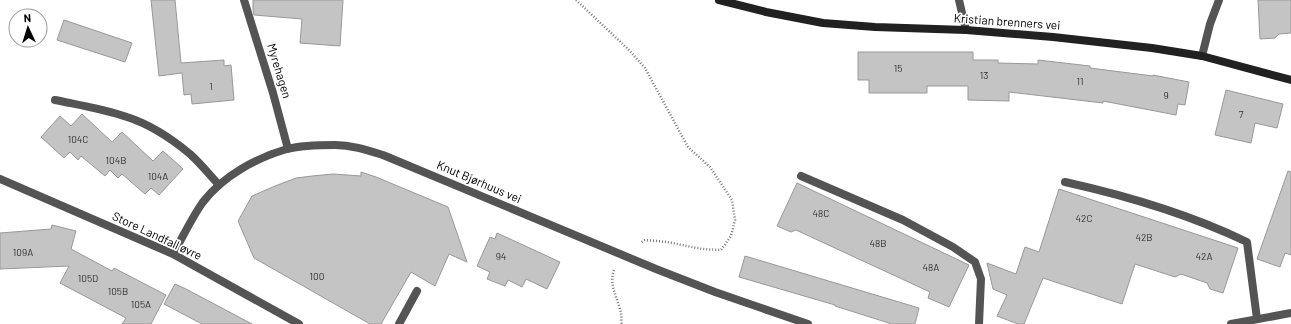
<svg xmlns="http://www.w3.org/2000/svg" width="1291" height="324" font-family="Barlow,sans-serif">
<style>
.building{fill:#c4c4c4;stroke:#989898}
.lines{fill:none;stroke-linecap:round;stroke-linejoin:round}
.path{stroke:#767676;stroke-width:2.5;stroke-dasharray:1 2;stroke-linecap:butt}
.service{stroke:#545454;stroke-width:8}
.minor{stroke:#545454;stroke-width:8}
.secondary{stroke:#212121;stroke-width:8}
.labels{text-anchor:middle;stroke-width:3.5;stroke-linejoin:round;paint-order:stroke}
.number-label{font-size:10px;fill:#313131}
.street-label{font-size:12px;fill:#000;stroke:#fff}
</style>
<rect width="100%" height="100%" fill="#fff"/>
<path class="building" d="M 151,0 L 175,0 L 181,63 L 224,60 L 224,66 L 231,65 L 234,100 L 192,104 L 191,94 L 184,95 L 182,73 L 159,76 Z
M 253,0 L 343,0 L 340,46 L 300,43 L 302,19 L 254,15 L 253,10 Z
M 1258,0 L 1291,0 L 1291,33 L 1279,34 L 1275,38 L 1260,39 Z
M 64,20 L 132,43 L 125,62 L 57,40 Z
M 858,52 L 973,52 L 973,60 L 998,60 L 998,63 L 1038,64 L 1038,60 L 1090,66 L 1090,68 L 1153,76 L 1153,75 L 1189,82 L 1185,105 L 1178,104 L 1176,115 L 1103,101 L 1103,103 L 1009,92 L 1009,101 L 968,100 L 968,86 L 927,86 L 927,93 L 869,93 L 869,80 L 858,80 Z
M 1226,90 L 1283,104 L 1277,128 L 1255,123 L 1251,143 L 1215,135 Z
M 82,114 L 112,142 L 122,132 L 153,161 L 163,151 L 183,169 L 159,195 L 151,188 L 145,194 L 122,174 L 118,178 L 110,170 L 105,176 L 81,156 L 78,160 L 70,152 L 64,158 L 41,137 L 60,116 L 71,126 Z
M 1288,171 L 1291,172 L 1291,255 L 1285,253 L 1280,267 L 1257,259 Z
M 361,172 L 376,177 L 448,207 L 467,262 L 449,254 L 435,286 L 411,272 L 381,324 L 370,324 L 254,258 L 238,221 L 252,196 L 275,186 L 296,178 L 312,176 L 333,174 L 361,176 Z
M 797,183 L 969,265 L 949,307 L 928,298 L 930,292 L 796,230 L 791,232 L 777,226 Z
M 1059,189 L 1238,248 L 1223,293 L 1210,289 L 1207,283 L 1181,274 L 1175,277 L 1135,264 L 1122,304 L 1043,278 L 1024,324 L 1018,324 L 997,316 L 1007,295 L 993,289 L 987,263 L 1016,274 L 1025,247 L 1039,252 Z
M 52,225 L 76,231 L 71,249 L 112,271 L 114,268 L 166,295 L 151,324 L 122,324 L 126,318 L 60,283 L 69,266 L 0,269 L 0,233 L 51,229 Z
M 497,233 L 560,262 L 547,289 L 526,279 L 522,287 L 508,280 L 505,286 L 487,279 L 490,272 L 477,266 L 490,237 L 495,239 Z
M 745,256 L 919,308 L 915,324 L 892,324 L 835,306 L 835,305 L 739,277 Z
M 175,284 L 186,289 L 252,324 L 202,324 L 164,304 Z"/>
<g class="lines">
<path class="path" d="M 576,0 L 629,50 L 645,68 L 688,147 L 710,167 L 732,200 L 735,220 L 731,236 L 721,250 L 702,249 L 667,242 L 645,240 L 640,243
M 614,270 C 608,285 619,300 621,314 C 622,317 621,321 622,324"/>
<path class="service" d="M 959,0 L 966,30
M 55,100 C 79,105 104,109 127,117 C 149,124 172,139 190,154 C 200,163 210,175 219,185
M 801,176 L 903,220 L 953,247 L 975,262 L 981,279 L 979,324
M 1065,182 C 1128,196 1189,214 1247,242 L 1257,319
M 399,324 L 417,291"/>
<path class="minor" d="M 244,0 L 273,93 L 288,149
M 1202,56 L 1210,24 L 1219,0
M 0,179 L 173,254 L 299,324
M 173,254 C 183,237 192,217 203,202 C 223,176 256,158 287,149 C 299,146 322,145 335,145 C 352,145 367,150 383,155 L 656,269 L 715,292 L 808,324
M 1231,324 L 1291,313"/>
<path class="secondary" d="M 719,0 L 766,12 L 823,23 L 875,27 L 966,30 L 1053,37 L 1152,48 L 1202,56 L 1291,80"/>
</g>
<g class="labels">
<g class="number-label">
<text x="898" y="72">15</text>
<text x="984" y="79">13</text>
<text x="1080" y="85">11</text>
<text x="211" y="90">1</text>
<text x="1166" y="99">9</text>
<text x="1241" y="118">7</text>
<text x="78" y="143">104C</text>
<text x="116" y="164">104B</text>
<text x="158" y="180">104A</text>
<text x="821" y="217">48C</text>
<text x="1084" y="222">42C</text>
<text x="1144" y="241">42B</text>
<text x="878" y="247">48B</text>
<text x="23" y="256">109A</text>
<text x="501" y="260">94</text>
<text x="1204" y="260">42A</text>
<text x="931" y="271">48A</text>
<text x="317" y="280">100</text>
<text x="88" y="282">105D</text>
<text x="118" y="295">105B</text>
<text x="141" y="308">105A</text>
</g>
<g class="street-label">
<text transform="translate(1007 22) rotate(4)" y="4">Kristian brenners vei</text>
<text transform="translate(279 71) rotate(73)" y="4">Myrehagen</text>
<text transform="translate(479 182) rotate(23)" y="4">Knut Bjørhuus vei</text>
<text transform="translate(157 236) rotate(25)" y="4">Store Landfall øvre</text>
</g>
</g>
<g transform="translate(28 28) rotate(356)"><circle r="19" fill="#ffffff" stroke="#999999"/>
<path d="M0-3L7 15L0 10L-7 15Z" fill="#000000"/>
<text y="-6" font-size="11" font-weight="bold" text-anchor="middle" fill="#000000">N</text>
</g>
</svg>
